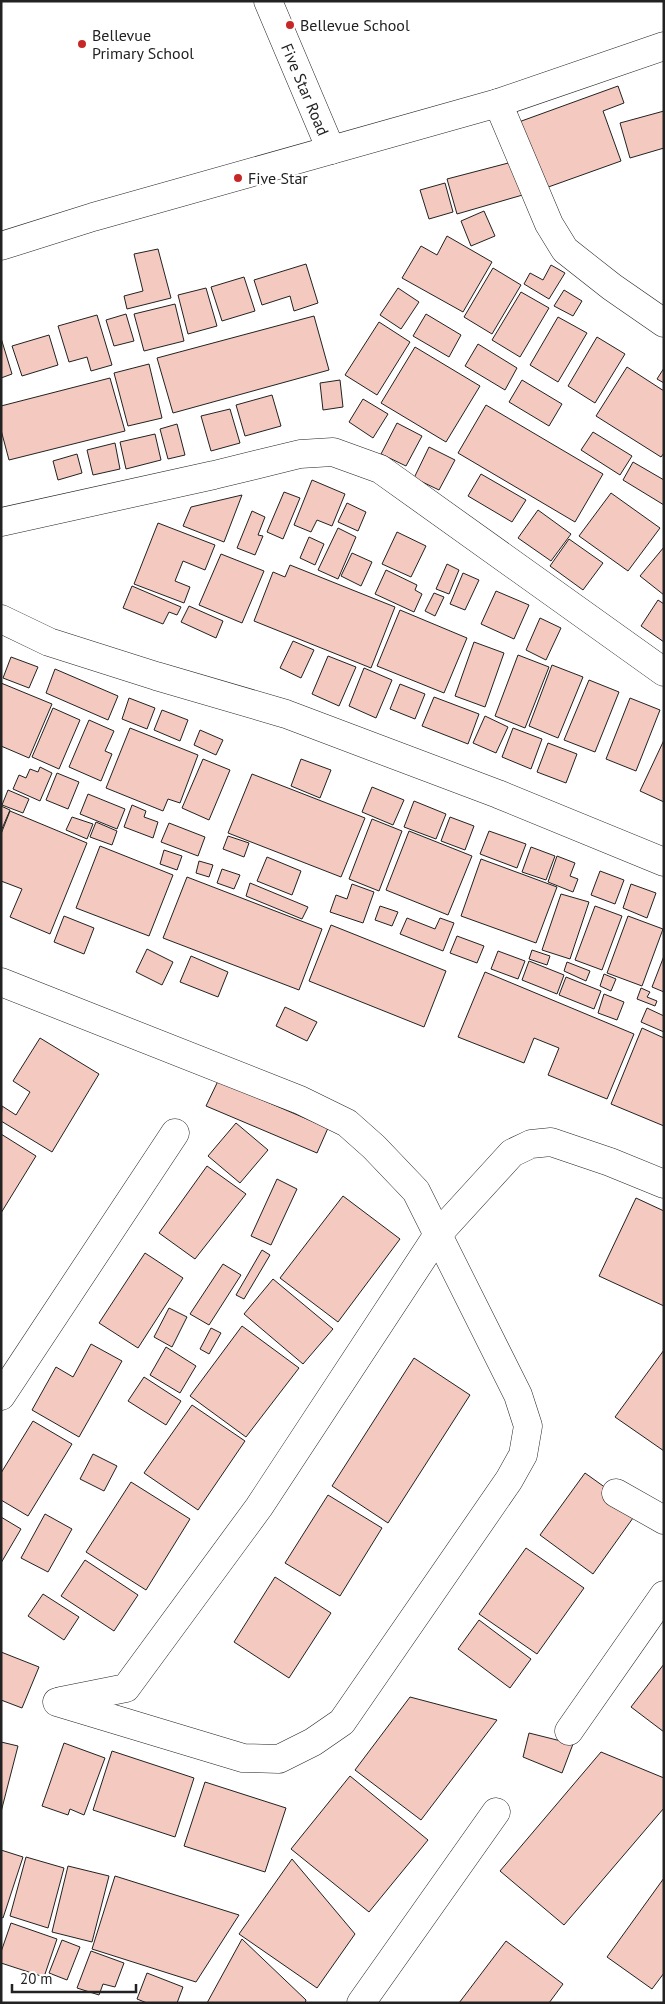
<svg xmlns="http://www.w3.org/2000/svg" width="665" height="2004" font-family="'PT Sans',sans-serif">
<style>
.building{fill:#f3c9c0;stroke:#222}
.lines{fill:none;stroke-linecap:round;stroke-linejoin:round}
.minor-casing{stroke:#222;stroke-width:29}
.minor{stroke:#fff;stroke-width:28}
.poi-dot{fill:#c62828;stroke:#fff;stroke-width:2}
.labels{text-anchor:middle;stroke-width:4;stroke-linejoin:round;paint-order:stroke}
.poi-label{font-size:16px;fill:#222;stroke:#fff;text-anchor:start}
.street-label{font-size:16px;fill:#222;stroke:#fff}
</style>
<rect width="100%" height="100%" fill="#fff"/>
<path class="building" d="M 618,86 L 624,103 L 603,111 L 621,161 L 540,190 L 516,123 Z
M 664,111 L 664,148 L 630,158 L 620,123 Z
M 516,161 L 526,194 L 457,214 L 447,179 Z
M 445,183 L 453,212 L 429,219 L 420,190 Z
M 484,211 L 495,236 L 471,246 L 461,221 Z
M 447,236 L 492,262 L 463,312 L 402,278 L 421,246 L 437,255 Z
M 158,249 L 171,298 L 127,309 L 124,296 L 143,291 L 134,254 Z
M 306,264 L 318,303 L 294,311 L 290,296 L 262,305 L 254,280 Z
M 551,265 L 565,273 L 549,299 L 524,284 L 530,273 L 543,280 Z
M 493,268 L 521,285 L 492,334 L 464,317 Z
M 244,277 L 255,311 L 222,321 L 211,287 Z
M 206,288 L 217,326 L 188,334 L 178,295 Z
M 398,288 L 419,302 L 401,329 L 380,315 Z
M 564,290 L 582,301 L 573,316 L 554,306 Z
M 521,292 L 549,308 L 520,357 L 492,340 Z
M 175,304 L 184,341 L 144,351 L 134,314 Z
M 126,314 L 134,341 L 114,346 L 106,320 Z
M 426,314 L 461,335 L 449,357 L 413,336 Z
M 97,315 L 112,365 L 91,371 L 87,357 L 69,362 L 58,326 Z
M 314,316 L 329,370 L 173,413 L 157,358 Z
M 558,317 L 587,333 L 558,382 L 530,365 Z
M 379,322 L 410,342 L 377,395 L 345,375 Z
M 49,335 L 58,365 L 22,376 L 12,346 Z
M 597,337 L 625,354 L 595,403 L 568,386 Z
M 1,338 L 12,374 L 1,378 Z
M 478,344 L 517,368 L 505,390 L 465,366 Z
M 415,347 L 480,386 L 446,442 L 381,403 Z
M 149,364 L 162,418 L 128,426 L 114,373 Z
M 627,367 L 664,391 L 664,453 L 661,457 L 596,416 Z
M 664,368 L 664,383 L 657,379 Z
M 110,378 L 125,431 L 9,460 L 1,430 L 1,406 Z
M 340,380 L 343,407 L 323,410 L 320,383 Z
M 522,380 L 562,404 L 549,426 L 509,402 Z
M 272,395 L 281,426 L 245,436 L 236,405 Z
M 363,399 L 388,414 L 373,438 L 349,422 Z
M 486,405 L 603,474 L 575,522 L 458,453 Z
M 230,409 L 240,443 L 211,451 L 201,416 Z
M 397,423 L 422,436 L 406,466 L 381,454 Z
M 177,424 L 185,455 L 168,459 L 160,429 Z
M 593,432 L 632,456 L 620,475 L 581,450 Z
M 155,434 L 161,460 L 126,469 L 120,442 Z
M 115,443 L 120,469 L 93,475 L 87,450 Z
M 429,447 L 455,460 L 439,490 L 414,478 Z
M 77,454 L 82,473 L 58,480 L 53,461 Z
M 633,462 L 664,480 L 664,505 L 623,480 Z
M 481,474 L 526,500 L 512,522 L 468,496 Z
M 312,480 L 345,494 L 332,526 L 317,520 L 311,532 L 294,525 Z
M 284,492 L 300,498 L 283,539 L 267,532 Z
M 611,493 L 660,528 L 628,571 L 579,536 Z
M 242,495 L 224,542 L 183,526 L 191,507 Z
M 347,503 L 366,512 L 358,531 L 338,522 Z
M 538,510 L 571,534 L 551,561 L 518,538 Z
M 252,511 L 265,517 L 258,535 L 263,536 L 255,555 L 237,548 Z
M 158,523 L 215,545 L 205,570 L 183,561 L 175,581 L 190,587 L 184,603 L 134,584 Z
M 338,528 L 356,537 L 338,579 L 318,570 Z
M 397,532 L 426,546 L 411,577 L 382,564 Z
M 309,537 L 324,544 L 315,565 L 300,558 Z
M 569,539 L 603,563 L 583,590 L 550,566 Z
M 664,547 L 664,595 L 640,576 Z
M 352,553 L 372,562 L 361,586 L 341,576 Z
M 221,554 L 264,571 L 242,623 L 199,605 Z
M 447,564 L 459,570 L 449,594 L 436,589 Z
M 290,565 L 395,607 L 371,668 L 254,621 L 273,572 L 285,577 Z
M 386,570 L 417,585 L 415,590 L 422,594 L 414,612 L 375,594 Z
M 463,573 L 479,580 L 465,610 L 450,604 Z
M 132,586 L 181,607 L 177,615 L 169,612 L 163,624 L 123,608 Z
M 496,591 L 529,605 L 514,639 L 481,624 Z
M 434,593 L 444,597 L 435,616 L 425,611 Z
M 658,600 L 664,604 L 664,642 L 641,626 Z
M 189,606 L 223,621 L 216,638 L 181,622 Z
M 400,610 L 467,638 L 444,693 L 377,666 Z
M 540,618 L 561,628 L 546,660 L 526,650 Z
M 293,641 L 314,650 L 301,678 L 280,668 Z
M 474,642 L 504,653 L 485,707 L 455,696 Z
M 518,655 L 549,667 L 525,728 L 495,716 Z
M 328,656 L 356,667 L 339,706 L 312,694 Z
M 11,657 L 38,667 L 29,688 L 3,678 Z
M 552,665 L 583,677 L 558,738 L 529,726 Z
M 364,668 L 392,680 L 376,718 L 349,706 Z
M 55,669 L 118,696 L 108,720 L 46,693 Z
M 589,680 L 619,692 L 595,752 L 564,740 Z
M 1,683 L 52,704 L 29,758 L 1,746 Z
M 400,684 L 425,694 L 415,719 L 390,709 Z
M 434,697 L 479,714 L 468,744 L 422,726 Z
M 129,698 L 155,708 L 147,729 L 122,719 Z
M 630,698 L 660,710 L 636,771 L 606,759 Z
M 53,708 L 80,720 L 59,769 L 32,757 Z
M 162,710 L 188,720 L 180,741 L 154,730 Z
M 485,716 L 508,727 L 496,753 L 473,743 Z
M 89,720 L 114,731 L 105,751 L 112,754 L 101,781 L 69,767 Z
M 130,728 L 198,755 L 180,803 L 168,799 L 163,811 L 106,788 Z
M 513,728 L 542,739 L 531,769 L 502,757 Z
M 200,730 L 223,740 L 216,755 L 194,745 Z
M 664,740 L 664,802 L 640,791 Z
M 548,743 L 577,754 L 566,783 L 537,772 Z
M 203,759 L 230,770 L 209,820 L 182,808 Z
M 301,759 L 331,770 L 320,798 L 291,786 Z
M 40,767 L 52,773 L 40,801 L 13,789 L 19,775 L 26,778 L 30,769 L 38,772 Z
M 57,773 L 79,782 L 68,809 L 46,800 Z
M 252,774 L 365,818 L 341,877 L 228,833 Z
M 372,787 L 404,800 L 393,825 L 362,812 Z
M 8,790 L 29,799 L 23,813 L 2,805 Z
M 88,794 L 125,809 L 117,829 L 80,814 Z
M 414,801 L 446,814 L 436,839 L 404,827 Z
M 132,805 L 146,811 L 144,817 L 158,822 L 153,838 L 124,827 Z
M 1,806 L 10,810 L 1,831 Z
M 10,811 L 87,843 L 50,934 L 10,917 L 22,889 L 1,881 L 1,834 Z
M 72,817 L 93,824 L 87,839 L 66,830 Z
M 450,817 L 474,826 L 465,850 L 441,841 Z
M 372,819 L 402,831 L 379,891 L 349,879 Z
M 96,822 L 117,831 L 112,845 L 90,837 Z
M 169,823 L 205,837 L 198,856 L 161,842 Z
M 409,831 L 472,856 L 448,915 L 386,890 Z
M 489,831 L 526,844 L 517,868 L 480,854 Z
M 228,836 L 249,843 L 244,857 L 223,849 Z
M 100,846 L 173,875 L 149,936 L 76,908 Z
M 531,847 L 555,856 L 546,880 L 522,872 Z
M 164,850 L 182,856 L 177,870 L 160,864 Z
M 557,856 L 575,863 L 570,876 L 578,879 L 573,892 L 548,882 Z
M 267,857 L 301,871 L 292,895 L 257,881 Z
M 481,859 L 557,887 L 536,943 L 461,916 Z
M 199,861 L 213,865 L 209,877 L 196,873 Z
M 222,869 L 240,875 L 234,889 L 217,883 Z
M 600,871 L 624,880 L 615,904 L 591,895 Z
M 187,877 L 322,929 L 299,990 L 163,938 Z
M 250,883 L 308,907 L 302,919 L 246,896 Z
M 352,884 L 374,892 L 363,923 L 330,912 L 336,895 L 347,899 Z
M 631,884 L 656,893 L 647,918 L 623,908 Z
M 561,894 L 589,902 L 570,959 L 542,950 Z
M 380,906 L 398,912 L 392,926 L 375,920 Z
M 595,906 L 622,916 L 602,970 L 575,960 Z
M 64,916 L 94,928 L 84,954 L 54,942 Z
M 628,916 L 663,929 L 642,986 L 607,973 Z
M 407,918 L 435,929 L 440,918 L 454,923 L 443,951 L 400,934 Z
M 331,925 L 446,971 L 424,1027 L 309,981 Z
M 457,936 L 484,946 L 477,963 L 450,953 Z
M 147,949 L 173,962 L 162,985 L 136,972 Z
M 532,950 L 550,956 L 547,965 L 529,959 Z
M 498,951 L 525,961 L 518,979 L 491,969 Z
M 191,956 L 228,972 L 218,997 L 180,982 Z
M 664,956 L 664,992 L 652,987 Z
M 529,961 L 564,975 L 557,994 L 522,980 Z
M 567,962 L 590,971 L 586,981 L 564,971 Z
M 485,972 L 634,1034 L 607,1099 L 548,1075 L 559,1048 L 534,1038 L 524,1063 L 458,1037 Z
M 604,974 L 616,979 L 611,991 L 600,986 Z
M 566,977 L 601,991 L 594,1009 L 559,995 Z
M 641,988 L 650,992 L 647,997 L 657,1001 L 655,1006 L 637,999 Z
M 604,994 L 624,1002 L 617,1020 L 598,1013 Z
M 285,1007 L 317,1022 L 307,1041 L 276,1026 Z
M 647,1008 L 664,1016 L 664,1032 L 641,1022 Z
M 642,1028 L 664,1038 L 664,1126 L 611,1104 Z
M 40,1038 L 99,1074 L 52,1152 L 1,1121 L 2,1106 L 16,1115 L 30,1092 L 13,1081 Z
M 218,1081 L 328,1128 L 317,1153 L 206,1106 Z
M 236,1123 L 268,1150 L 240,1183 L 208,1156 Z
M 1,1134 L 36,1156 L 1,1213 Z
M 207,1166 L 246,1194 L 195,1259 L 159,1233 Z
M 277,1179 L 297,1189 L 271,1245 L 251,1236 Z
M 343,1196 L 400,1239 L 338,1322 L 280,1278 Z
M 636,1198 L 664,1211 L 664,1306 L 599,1276 Z
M 262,1250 L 270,1255 L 244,1299 L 236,1295 Z
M 145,1253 L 183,1278 L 138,1348 L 99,1323 Z
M 223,1264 L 241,1275 L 209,1325 L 190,1314 Z
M 273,1279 L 333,1329 L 303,1364 L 244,1314 Z
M 169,1308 L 187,1317 L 172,1347 L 154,1337 Z
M 242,1326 L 299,1368 L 246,1437 L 190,1396 Z
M 211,1328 L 221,1333 L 209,1354 L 200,1349 Z
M 91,1344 L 122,1361 L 79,1437 L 32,1410 L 56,1367 L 73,1377 Z
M 166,1347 L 196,1366 L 180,1393 L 150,1375 Z
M 664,1350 L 664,1451 L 615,1417 Z
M 414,1358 L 470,1395 L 388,1523 L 332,1486 Z
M 144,1377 L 181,1401 L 166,1425 L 128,1401 Z
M 192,1405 L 245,1441 L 198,1510 L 144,1473 Z
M 33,1421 L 72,1444 L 28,1516 L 1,1500 L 1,1473 Z
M 93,1454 L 117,1466 L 104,1491 L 80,1479 Z
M 585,1473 L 638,1511 L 593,1574 L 540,1535 Z
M 131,1482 L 190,1519 L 146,1590 L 86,1552 Z
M 328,1495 L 382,1528 L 340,1596 L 285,1563 Z
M 45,1514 L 72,1529 L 48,1572 L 21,1558 Z
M 1,1517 L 21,1529 L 1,1563 Z
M 526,1548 L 584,1588 L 537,1654 L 479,1614 Z
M 85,1560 L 138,1595 L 114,1631 L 61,1596 Z
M 275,1577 L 331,1613 L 289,1678 L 234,1642 Z
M 43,1594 L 79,1617 L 64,1640 L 28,1616 Z
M 479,1620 L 531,1659 L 510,1688 L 458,1649 Z
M 1,1652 L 39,1667 L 22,1708 L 1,1700 Z
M 664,1664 L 664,1732 L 631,1707 Z
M 410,1697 L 497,1720 L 421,1820 L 355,1770 Z
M 529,1733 L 573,1744 L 562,1773 L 523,1757 Z
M 1,1742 L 18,1746 L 1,1812 Z
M 64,1743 L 105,1758 L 84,1815 L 70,1809 L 68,1815 L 42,1806 Z
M 112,1751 L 194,1778 L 175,1837 L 93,1810 Z
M 601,1752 L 664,1778 L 664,1808 L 564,1925 L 500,1871 Z
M 350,1776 L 428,1840 L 369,1912 L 291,1849 Z
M 205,1782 L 286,1808 L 265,1872 L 184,1846 Z
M 1,1850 L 23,1857 L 3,1918 L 1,1917 Z
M 26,1857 L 64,1868 L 48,1928 L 10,1916 Z
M 292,1859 L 355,1934 L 317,1988 L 239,1934 Z
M 68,1866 L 109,1876 L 92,1942 L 52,1932 Z
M 115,1876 L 239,1915 L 196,1982 L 92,1949 Z
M 664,1878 L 664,1973 L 652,1989 L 607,1957 Z
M 11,1923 L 57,1939 L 44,1977 L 1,1963 L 1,1952 Z
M 242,1939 L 306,2000 L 305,2003 L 207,2003 Z
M 62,1940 L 80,1947 L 67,1980 L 49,1973 Z
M 506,1941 L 563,1984 L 549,2003 L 459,2003 Z
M 91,1951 L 124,1963 L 115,1987 L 103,1984 L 99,1995 L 77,1988 Z
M 147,1973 L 183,1987 L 177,2003 L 147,2003 L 137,1999 Z"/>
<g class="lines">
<defs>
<g id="minor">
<path id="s1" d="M 268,1 L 331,150"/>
<path d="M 498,103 L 549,224 L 565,250 L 612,287 L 664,323"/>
<path d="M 1,246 L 93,217 L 498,103 L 664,46"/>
<path d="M 1,522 L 214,475 L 300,454 L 333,452 L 380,469 L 664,672"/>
<path d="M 1,619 L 49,642 L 156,676 L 286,714 L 498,794 L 664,862"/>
<path d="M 1,982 L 300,1100 L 347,1123 L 374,1147 L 416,1191 L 518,1395 L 528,1426 L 523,1455 L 509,1480 L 342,1722 L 313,1742 L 279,1759 L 243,1758 L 57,1702"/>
<path d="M 1,1396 L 175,1133"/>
<path d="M 616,1493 L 664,1520"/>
<path d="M 61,1701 L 126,1688 L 259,1507 L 439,1233 L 512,1153 L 531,1144 L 551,1142 L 610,1162 L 664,1184"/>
<path d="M 569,1731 L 664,1595"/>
<path d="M 361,2003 L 496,1812"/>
</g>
</defs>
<use href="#minor" class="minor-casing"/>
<use href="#minor" class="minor"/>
</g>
<g class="poi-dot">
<circle cx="290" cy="25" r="5"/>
<circle cx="82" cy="44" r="5"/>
<circle cx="238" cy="178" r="5"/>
</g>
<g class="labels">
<g class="poi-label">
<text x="300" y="31">Bellevue School</text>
<text x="92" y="41">Bellevue<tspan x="92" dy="18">Primary School</tspan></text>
<text x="248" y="184">Five Star</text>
</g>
<g class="street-label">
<text dy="6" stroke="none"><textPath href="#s1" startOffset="96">Five Star Road</textPath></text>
</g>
</g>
<rect width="665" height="2004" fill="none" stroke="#222222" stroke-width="5"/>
<path d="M12 1984v8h124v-8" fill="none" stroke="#222222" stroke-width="2.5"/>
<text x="20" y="1984" font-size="15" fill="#222222" stroke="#ffffff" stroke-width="4" paint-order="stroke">20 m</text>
</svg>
